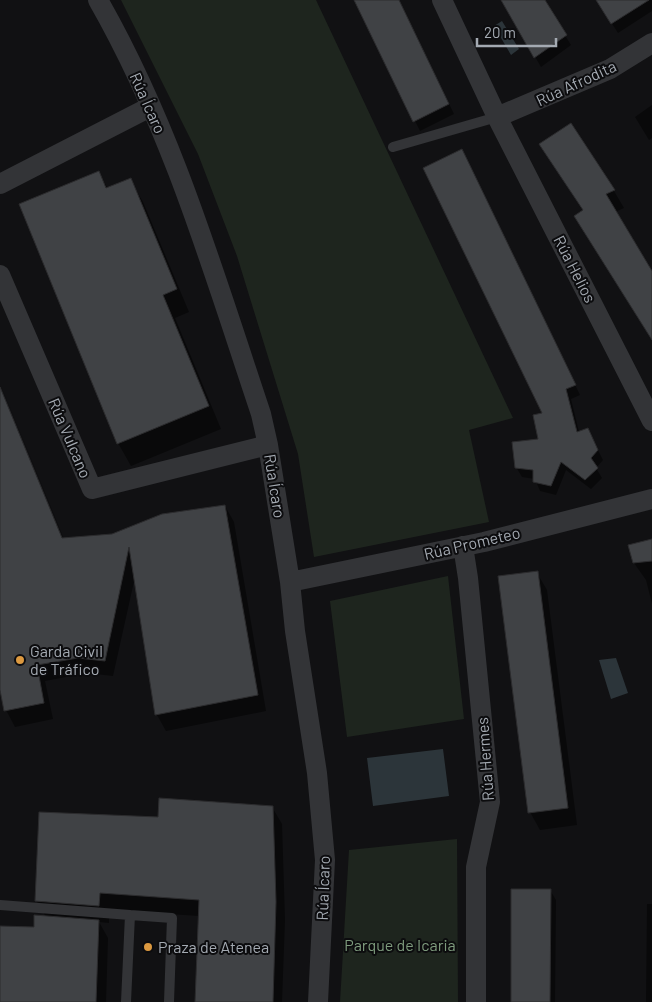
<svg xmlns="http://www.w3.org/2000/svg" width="652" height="1002" font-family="Barlow,sans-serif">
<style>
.green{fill:#1e251e}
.water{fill:#2c353a}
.shadow{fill:#0007}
.building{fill:#404245;stroke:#2c2c2e}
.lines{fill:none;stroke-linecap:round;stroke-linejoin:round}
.lane{stroke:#333437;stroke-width:10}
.street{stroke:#333437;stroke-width:20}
.poi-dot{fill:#dc9940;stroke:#0c0c0e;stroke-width:2}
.labels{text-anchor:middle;stroke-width:4;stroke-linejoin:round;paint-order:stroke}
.street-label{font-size:16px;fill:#a4aab2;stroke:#0c0c0e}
.poi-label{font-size:16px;fill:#a4aab2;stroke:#0c0c0e;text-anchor:start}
.park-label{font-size:16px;fill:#7e9b7d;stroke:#0c0c0e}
</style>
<rect width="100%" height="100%" fill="#111113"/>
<path class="green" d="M 121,0 L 316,0 L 513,418 L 469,430 L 489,522 L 314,557 L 298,454 L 237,256 L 198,154 Z
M 448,576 L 464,719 L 347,737 L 330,601 Z
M 457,839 L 458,1002 L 340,1002 L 349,850 Z"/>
<path class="water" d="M 502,21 L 519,49 L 511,55 L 494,26 Z
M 616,658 L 628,693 L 611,699 L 599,660 Z
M 443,749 L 449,796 L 373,806 L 367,758 Z"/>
<path class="shadow" d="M 355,0 L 398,0 L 454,114 L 420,131 Z
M 509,0 L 543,0 L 571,45 L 541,67 L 504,3 Z
M 597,0 L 652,0 L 652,11 L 618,33 Z
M 652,105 L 652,138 L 649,140 L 635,117 Z
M 541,145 L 614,191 L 624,208 L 615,212 L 652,274 L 652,340 L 585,234 L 583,211 Z
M 462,150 L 580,395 L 571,399 L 579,432 L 587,429 L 603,460 L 596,468 L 602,478 L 591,489 L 566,470 L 556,495 L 540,491 L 535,479 L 522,477 L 516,467 L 540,440 L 544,414 Z
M 99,173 L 108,189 L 130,180 L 143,202 L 189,312 L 175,318 L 221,429 L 131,466 L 118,443 Z
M 0,383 L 64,540 L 112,535 L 225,506 L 234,522 L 266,711 L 166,731 L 157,715 L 135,577 L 113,676 L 87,673 L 45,681 L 53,719 L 15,727 L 6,710 L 0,684 L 0,390 L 64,545 L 66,544 Z
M 652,540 L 652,604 L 646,580 L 634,563 Z
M 537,573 L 547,590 L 577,825 L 540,830 L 530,812 Z
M 272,807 L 282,824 L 285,920 L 282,1002 L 197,1002 L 199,916 L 109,910 L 109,923 L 99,922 L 108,938 L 106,1002 L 0,1002 L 0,927 L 35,928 L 46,917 L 36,900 L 160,819 Z
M 550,890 L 556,900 L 555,1002 L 512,1002 Z
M 647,904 L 652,904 L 652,1002 L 646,1002 Z"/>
<path class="building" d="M 354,0 L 399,0 L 449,104 L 413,122 Z
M 501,0 L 545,0 L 567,35 L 534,58 Z
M 596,0 L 649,0 L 611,24 Z
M 571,123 L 615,190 L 606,194 L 652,271 L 652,340 L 574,216 L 583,210 L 539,144 Z
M 462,149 L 576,385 L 566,389 L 577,432 L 588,428 L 598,450 L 591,458 L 598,468 L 585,480 L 561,462 L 551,486 L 533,482 L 533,470 L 515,468 L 512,442 L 538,439 L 533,415 L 542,413 L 423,168 Z
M 99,171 L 106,188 L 131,178 L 177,289 L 163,295 L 209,406 L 117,444 L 19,204 Z
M 0,387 L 62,538 L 112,534 L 162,514 L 225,505 L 258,695 L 155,715 L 129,547 L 105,661 L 78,658 L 37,665 L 44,703 L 4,711 L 0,690 Z
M 652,539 L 652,561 L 633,563 L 628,545 Z
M 538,571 L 568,808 L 528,813 L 498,576 Z
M 159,798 L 273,806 L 276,902 L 273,1002 L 195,1002 L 199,900 L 100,893 L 99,906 L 35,901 L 39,812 L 158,817 Z
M 511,889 L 551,889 L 550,1002 L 511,1002 Z
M 34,915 L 99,920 L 96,1002 L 0,1002 L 0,926 L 34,927 Z"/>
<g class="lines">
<path class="lane" d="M 393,147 L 497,117
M 0,905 L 130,915
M 126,1002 L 130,915 L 172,918 L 169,1002"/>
<path class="street" d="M 98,0 C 172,129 214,274 261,414 L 268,445 L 290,582 L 295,631 L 317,773 L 325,860 L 318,1002
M 442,0 L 497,117 L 652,421
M 497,117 L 610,69 L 652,43
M 0,184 L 150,107
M 0,275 L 92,489 L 268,445
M 463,546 L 468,578 L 490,802 L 476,867 L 476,1002
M 290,582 L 484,542 L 652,499"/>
</g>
<g class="poi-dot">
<circle cx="20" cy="660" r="5"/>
<circle cx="148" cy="947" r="5"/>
</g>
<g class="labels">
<g class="street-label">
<text transform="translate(576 83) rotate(-25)" y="6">Rúa Afrodita</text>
<text transform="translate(148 103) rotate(66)" y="6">Rúa Ícaro</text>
<text transform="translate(575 269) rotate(63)" y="6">Rúa Helios</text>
<text transform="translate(70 438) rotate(67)" y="6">Rúa Vulcano</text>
<text transform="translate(275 486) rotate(81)" y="6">Rúa Ícaro</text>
<text transform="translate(472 543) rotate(-13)" y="6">Rúa Prometeo</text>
<text transform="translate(485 759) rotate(-94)" y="6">Rúa Hermes</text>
<text transform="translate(323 888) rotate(-88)" y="6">Rúa Ícaro</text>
</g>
<g class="poi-label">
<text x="30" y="657">Garda Civil<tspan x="30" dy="18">de Tráfico</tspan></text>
<text x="158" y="953">Praza de Atenea</text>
</g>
<g class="park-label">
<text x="400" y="951">Parque de Icaria</text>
</g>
</g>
<path d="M477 38v8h79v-8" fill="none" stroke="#a4aab2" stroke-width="2.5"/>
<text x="484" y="38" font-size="15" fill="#a4aab2" stroke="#0c0c0e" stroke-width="4" paint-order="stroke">20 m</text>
</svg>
